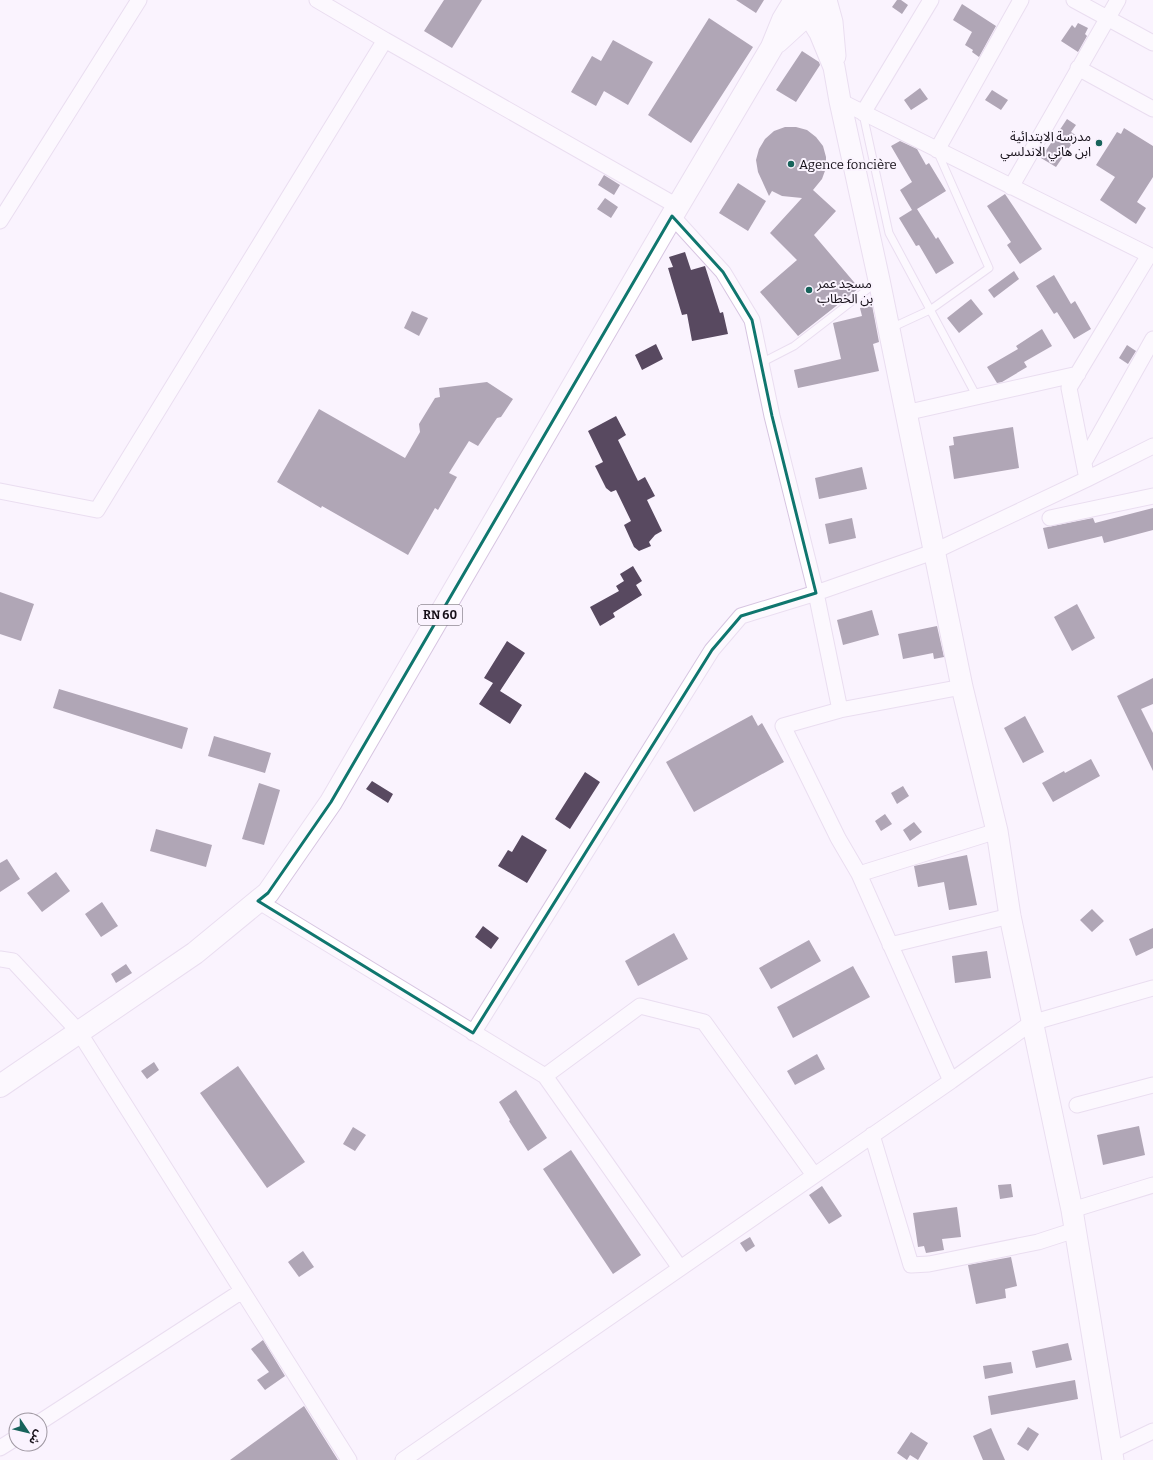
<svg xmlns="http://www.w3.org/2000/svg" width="1153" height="1460" font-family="Bitter,'Noto Sans Arabic',serif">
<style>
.building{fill:#584960}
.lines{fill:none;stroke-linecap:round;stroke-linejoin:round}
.service-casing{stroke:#d7c5e1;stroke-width:9}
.minor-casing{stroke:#d7c5e1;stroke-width:17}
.secondary-casing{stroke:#d7c5e1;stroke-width:23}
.primary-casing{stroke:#d7c5e1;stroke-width:24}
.service{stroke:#fff;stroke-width:7}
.minor{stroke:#fff;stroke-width:15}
.secondary{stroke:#fff;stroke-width:21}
.primary{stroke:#fff;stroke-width:22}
.marked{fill:none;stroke:#0f766e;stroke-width:3;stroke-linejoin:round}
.poi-dot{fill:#17635b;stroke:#faf3fe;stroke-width:1.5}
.labels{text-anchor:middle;stroke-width:4;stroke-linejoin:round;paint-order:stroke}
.shield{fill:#faf3fe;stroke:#5a545e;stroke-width:1}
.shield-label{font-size:12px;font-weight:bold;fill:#161019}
.poi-label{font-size:13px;fill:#161019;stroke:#faf3fe;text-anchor:start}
</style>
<rect width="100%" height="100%" fill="#faf3fe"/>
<path class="building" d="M 444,0 L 482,0 L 452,48 L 424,31 Z
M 736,0 L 764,0 L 756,13 Z
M 897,0 L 901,0 L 908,5 L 902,14 L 892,7 Z
M 962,4 L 996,26 L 979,57 L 972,52 L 973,50 L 965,45 L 972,32 L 953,20 Z
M 709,18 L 753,47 L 691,143 L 648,115 Z
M 1078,23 L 1088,28 L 1085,34 L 1087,36 L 1078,52 L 1061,41 L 1072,25 L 1075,28 Z
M 613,40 L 653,62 L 628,105 L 604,91 L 596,106 L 571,92 L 592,56 L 601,61 Z
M 802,51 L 819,62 L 820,65 L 796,102 L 776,90 Z
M 920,88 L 928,99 L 911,110 L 904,100 Z
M 992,90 L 1008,100 L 1001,110 L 985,100 Z
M 1067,119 L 1076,125 L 1071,132 L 1077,136 L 1056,167 L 1041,158 Z
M 785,127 L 796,127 L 807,130 L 816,137 L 823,146 L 826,157 L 826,168 L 822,179 L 813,190 L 836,211 L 814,235 L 859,288 L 798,336 L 760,292 L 797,260 L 770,233 L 802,198 L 782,196 L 772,191 L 769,196 L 758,172 L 756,160 L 759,149 L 765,139 L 774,131 Z
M 1124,128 L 1153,146 L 1153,177 L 1137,202 L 1146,208 L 1136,224 L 1100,200 L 1115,177 L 1096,165 L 1117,132 L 1121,134 Z
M 900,141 L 917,149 L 926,165 L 929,163 L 946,191 L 917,209 L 936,239 L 938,237 L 954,263 L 936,274 L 919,245 L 916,246 L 899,218 L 912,210 L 900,190 L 912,182 L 891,146 Z
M 604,175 L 620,185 L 614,195 L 598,185 Z
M 738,183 L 766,201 L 748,231 L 719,213 Z
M 1005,194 L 1042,249 L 1020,264 L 1007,245 L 1011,242 L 987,206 Z
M 605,198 L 618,207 L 611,218 L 597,209 Z
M 685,252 L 691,270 L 705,266 L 720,313 L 723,312 L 728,334 L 692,341 L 687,314 L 682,315 L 668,268 L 673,267 L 669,257 Z
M 1014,271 L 1019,279 L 994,298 L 988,290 Z
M 1054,275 L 1071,304 L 1075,301 L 1091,329 L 1074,339 L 1057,312 L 1054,314 L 1036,286 Z
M 971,299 L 983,314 L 959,333 L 947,318 Z
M 872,305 L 879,342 L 873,344 L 879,371 L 798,388 L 794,370 L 841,359 L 833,323 L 862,316 L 860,308 Z
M 412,311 L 428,318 L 419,336 L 404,328 Z
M 1042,329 L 1052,346 L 1024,362 L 1027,367 L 1002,382 L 997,383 L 987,367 L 1018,349 L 1016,346 Z
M 656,344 L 663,359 L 642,370 L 635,355 Z
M 1127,345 L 1136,351 L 1128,364 L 1119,358 Z
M 487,382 L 513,399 L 501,417 L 497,418 L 478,446 L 469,441 L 449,473 L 457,477 L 438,510 L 435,508 L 408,555 L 322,506 L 321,508 L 277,482 L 319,409 L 405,458 L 420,432 L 419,424 L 435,398 L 440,397 L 439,388 Z
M 616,416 L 626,435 L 618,440 L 638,481 L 645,477 L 655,496 L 647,500 L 662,531 L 655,535 L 649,542 L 651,546 L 639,551 L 634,547 L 624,525 L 631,521 L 616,490 L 611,492 L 606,488 L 595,466 L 603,462 L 588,431 Z
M 1013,427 L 1019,468 L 954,479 L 949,446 L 954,445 L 953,437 Z
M 862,467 L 867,489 L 819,499 L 815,478 Z
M 1153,508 L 1153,530 L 1104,543 L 1102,536 L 1048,549 L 1043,528 L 1093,518 L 1095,523 Z
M 852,518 L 856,538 L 829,544 L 825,524 Z
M 633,566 L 642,581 L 636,585 L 642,595 L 613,613 L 615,617 L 600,626 L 590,607 L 619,591 L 616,586 L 624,581 L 620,574 Z
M 0,592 L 34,604 L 21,641 L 0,634 Z
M 1077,604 L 1095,638 L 1072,651 L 1054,617 Z
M 872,610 L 879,635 L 843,645 L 837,620 Z
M 937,626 L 944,657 L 934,659 L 933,653 L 903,659 L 898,634 Z
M 507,641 L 525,653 L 500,691 L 522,705 L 510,724 L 479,704 L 493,683 L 484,678 Z
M 1153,678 L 1153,704 L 1141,709 L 1153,733 L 1153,771 L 1117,696 Z
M 59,689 L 188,728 L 182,749 L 53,708 Z
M 752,715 L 758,726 L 762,723 L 784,762 L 694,812 L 666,762 Z
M 1025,716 L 1044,752 L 1023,763 L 1004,728 Z
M 214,736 L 271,753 L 265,773 L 208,756 Z
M 1091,759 L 1100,776 L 1053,802 L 1042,783 L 1064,771 L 1065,773 Z
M 585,772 L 600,782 L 570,829 L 555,819 Z
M 372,781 L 393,794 L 388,803 L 366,789 Z
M 259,783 L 280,790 L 264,845 L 242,839 Z
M 903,786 L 909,796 L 897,804 L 891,793 Z
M 885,814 L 892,824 L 881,831 L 875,821 Z
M 914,822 L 922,832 L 910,841 L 903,830 Z
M 156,829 L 212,845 L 206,867 L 150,851 Z
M 522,835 L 547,850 L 527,883 L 498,866 L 508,850 L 512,852 Z
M 967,855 L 977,905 L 949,910 L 944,882 L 918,887 L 914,866 Z
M 7,859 L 20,879 L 0,892 L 0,863 Z
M 56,872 L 70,891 L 42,912 L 27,893 Z
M 102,902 L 118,926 L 101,937 L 85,914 Z
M 1092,909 L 1104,921 L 1092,932 L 1080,920 Z
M 483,926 L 499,938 L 491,949 L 475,937 Z
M 1153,928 L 1153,948 L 1136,956 L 1129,939 Z
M 674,933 L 688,959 L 638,986 L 625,961 Z
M 809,940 L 821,961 L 771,989 L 759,968 Z
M 987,951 L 991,978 L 955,983 L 952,956 Z
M 126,964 L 132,973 L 116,983 L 111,974 Z
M 853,966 L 870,997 L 793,1038 L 777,1007 Z
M 817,1054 L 825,1069 L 795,1085 L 787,1071 Z
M 154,1062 L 159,1070 L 147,1079 L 141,1071 Z
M 238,1066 L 305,1162 L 267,1188 L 200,1093 Z
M 516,1090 L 547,1138 L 528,1151 L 509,1121 L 510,1120 L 499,1102 Z
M 1139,1126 L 1145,1155 L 1103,1165 L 1097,1135 Z
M 353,1127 L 366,1135 L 355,1151 L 343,1144 Z
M 571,1150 L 641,1255 L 613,1274 L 543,1169 Z
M 1011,1184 L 1013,1197 L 1000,1199 L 998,1185 Z
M 822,1186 L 842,1216 L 829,1224 L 809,1195 Z
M 957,1207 L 961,1237 L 942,1239 L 944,1250 L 926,1253 L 924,1246 L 918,1247 L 913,1213 Z
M 750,1237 L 755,1246 L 746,1252 L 740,1243 Z
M 303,1251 L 314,1267 L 299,1277 L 288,1262 Z
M 1011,1257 L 1017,1286 L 1005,1289 L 1006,1298 L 976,1304 L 968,1265 Z
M 263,1340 L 285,1376 L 265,1390 L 257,1380 L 269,1372 L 251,1349 Z
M 1068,1343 L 1072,1360 L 1036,1368 L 1032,1351 Z
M 1011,1362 L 1013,1373 L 985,1379 L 983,1366 Z
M 1075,1380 L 1078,1399 L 991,1415 L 988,1396 Z
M 304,1406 L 338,1460 L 230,1460 Z
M 1028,1427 L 1039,1434 L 1028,1451 L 1017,1444 Z
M 991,1428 L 1005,1460 L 983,1460 L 973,1436 Z
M 911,1432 L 928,1443 L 918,1460 L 910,1455 L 907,1460 L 897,1453 Z"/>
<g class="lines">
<defs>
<path id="service" d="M 863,114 L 889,233 L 977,397
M 891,328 L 930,310 L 989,268 L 938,153
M 761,363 L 794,346 L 877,282"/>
<path id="minor" d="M 317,0 L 385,40
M 1074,0 L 1153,43
M 1078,68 L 1153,109
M 840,101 L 1149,255 L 1069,388 L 1087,479
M 863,113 L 931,0
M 937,150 L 1021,0
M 1011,187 L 1118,0
M 672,216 L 723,272 L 752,320 L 772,416 L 816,593 L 840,710
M 0,221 L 139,0
M 905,413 L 1078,374
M 1084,462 L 1153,339
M 0,491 L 97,510 L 385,40 L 677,206
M 1050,518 L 1153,496
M 859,874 L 997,831
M 258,901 L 545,1076 L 680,1268
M 890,945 L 1010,916
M 0,959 L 13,961 L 79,1032 L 349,1460
M 473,1033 L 712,650 L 741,616 L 816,593 L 933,552 L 1087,479 L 1153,446
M 545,1076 L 640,1006 L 704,1022 L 814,1175
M 951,1081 L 859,874 L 838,838 L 783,726 L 840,710 L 962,687
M 1077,1105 L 1153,1085
M 872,1135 L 911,1265 L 929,1264 L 1038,1242 L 1075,1230
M 1072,1210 L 1153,1185
M 40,1422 L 242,1291
M 0,1448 L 16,1438
M 1111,1451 L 1153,1431
M 403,1460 L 951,1081 L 1031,1023 L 1153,988"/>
<path id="secondary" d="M 826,0 L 832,22 L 835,56
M 806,10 L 820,33 L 834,67 L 840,101 L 879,280 L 962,687 L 997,831 L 1010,916 L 1072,1210 L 1113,1460"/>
<path id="primary" d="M 799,5 C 808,15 820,11 826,0
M 777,42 L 811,11
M 0,1086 L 195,953 L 268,893 L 331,802 L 672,216 L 772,47 L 783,20 L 795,0"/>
</defs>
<use href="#service" class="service-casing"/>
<use href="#minor" class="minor-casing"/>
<use href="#secondary" class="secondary-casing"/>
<use href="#primary" class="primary-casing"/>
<use href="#service" class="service"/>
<use href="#minor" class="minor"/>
<use href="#secondary" class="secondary"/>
<use href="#primary" class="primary"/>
</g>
<path d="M0 0H1153V1460H0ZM 672,216 L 723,272 L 752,320 L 772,416 L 816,593 L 741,616 L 712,650 L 473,1033 L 258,901 L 268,893 L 331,802 Z" fill="#faf3fe" fill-opacity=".55" fill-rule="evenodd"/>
<path class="marked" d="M 672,216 L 723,272 L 752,320 L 772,416 L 816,593 L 741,616 L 712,650 L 473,1033 L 258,901 L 268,893 L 331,802 Z"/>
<g class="poi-dot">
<circle cx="1099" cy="143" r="4"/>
<circle cx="791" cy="164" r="4"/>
<circle cx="809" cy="290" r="4"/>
</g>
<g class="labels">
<rect class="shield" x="418" y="605" width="44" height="20" rx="3"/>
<g class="shield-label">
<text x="440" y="619">RN 60</text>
</g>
<g class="poi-label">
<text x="1091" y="141" text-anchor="end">مدرسة الابتدائية<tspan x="1091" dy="15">ابن هاني الاندلسي</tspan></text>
<text x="799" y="169">Agence foncière</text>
<text x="817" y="288">مسجد عمر<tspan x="817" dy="15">بن الخطاب</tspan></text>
</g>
</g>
<g transform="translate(28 1432) rotate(125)"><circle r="19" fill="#faf3fe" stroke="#9f98a2"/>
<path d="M0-3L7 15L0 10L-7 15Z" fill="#17635b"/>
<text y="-6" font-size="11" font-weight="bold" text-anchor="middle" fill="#161019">ش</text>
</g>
</svg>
